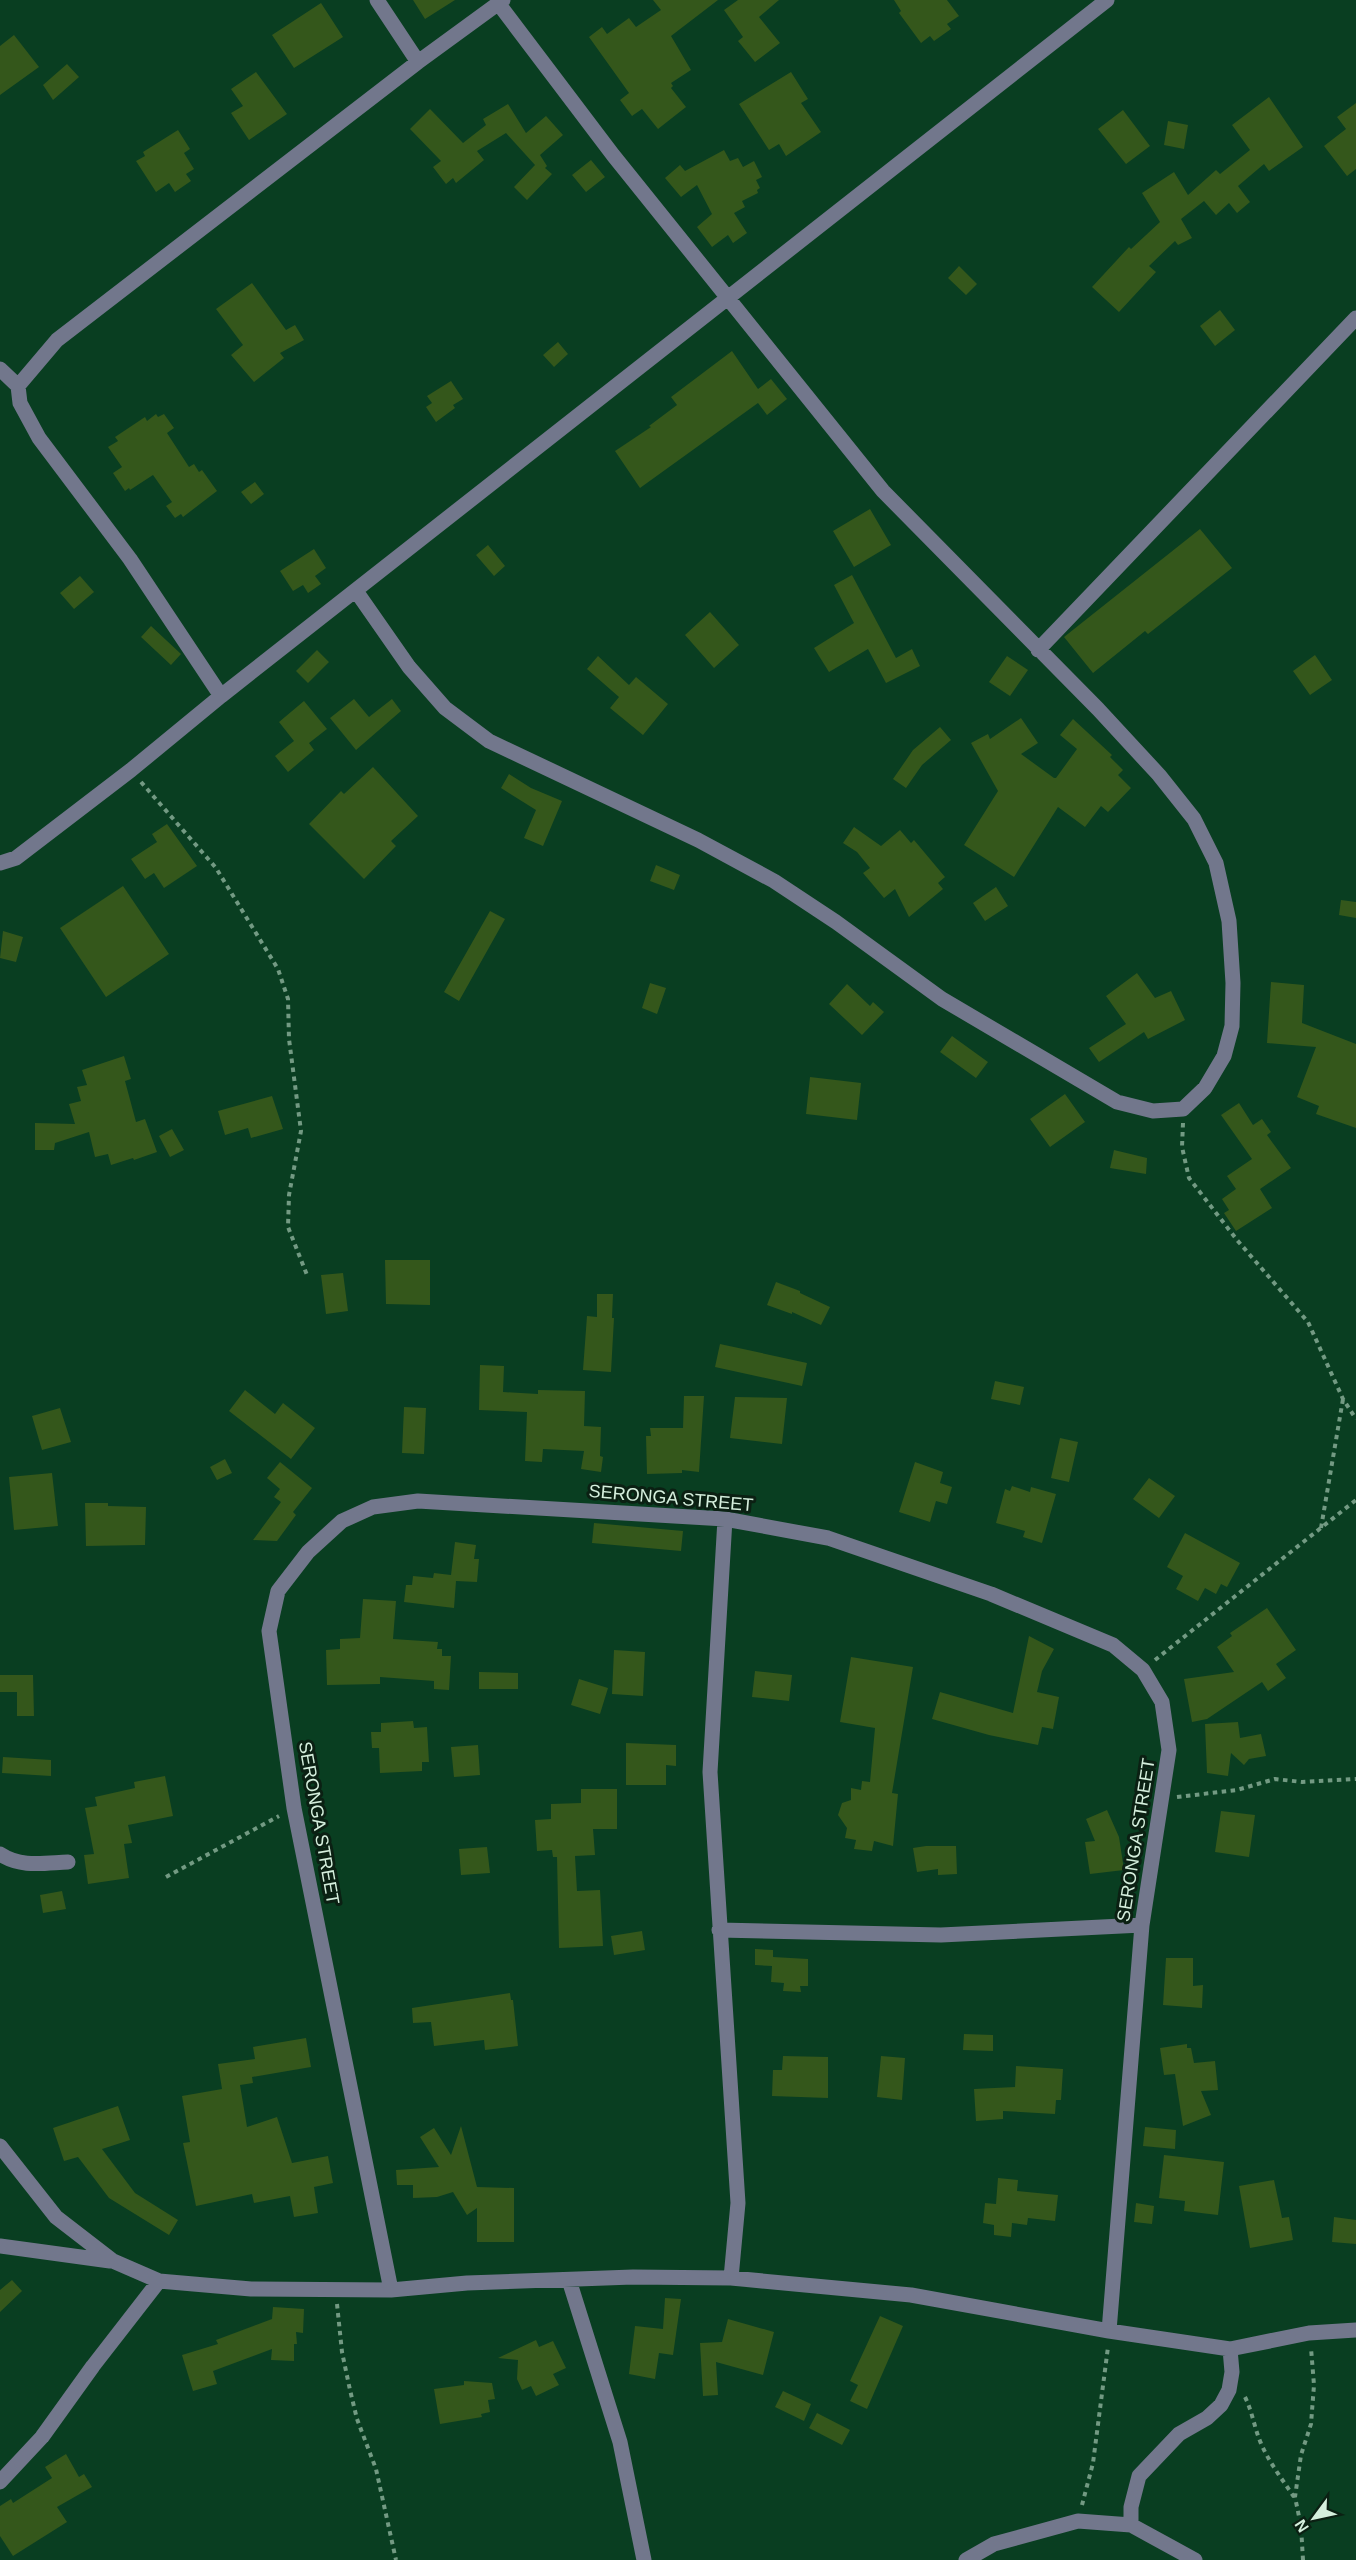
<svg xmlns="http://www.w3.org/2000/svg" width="1356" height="2560" font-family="Helvetica,sans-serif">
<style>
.building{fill:#34571b}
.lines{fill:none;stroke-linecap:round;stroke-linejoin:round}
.path{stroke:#739a83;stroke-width:4;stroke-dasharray:4.5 4.5;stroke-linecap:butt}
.minor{stroke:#72778c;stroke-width:15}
.labels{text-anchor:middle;stroke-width:6;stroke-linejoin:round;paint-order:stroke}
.street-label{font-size:18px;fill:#d5efdd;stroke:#0b2013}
</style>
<rect width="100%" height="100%" fill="#093e21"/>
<path class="building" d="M 413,0 L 455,0 L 425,19 Z
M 653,0 L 718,0 L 671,36 L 691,70 L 671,83 L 673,86 L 671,88 L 686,107 L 658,129 L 642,109 L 632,116 L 620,100 L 629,93 L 589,37 L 602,27 L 607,34 L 629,18 L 636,27 L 661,10 Z
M 738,0 L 779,0 L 759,17 L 780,43 L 755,62 L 738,41 L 743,37 L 724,10 Z
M 894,0 L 947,0 L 959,16 L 947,24 L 951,29 L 934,41 L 930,36 L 921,43 L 899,13 L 901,11 Z
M 321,3 L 343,37 L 294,68 L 272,35 Z
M 14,35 L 39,67 L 0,95 L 0,46 Z
M 67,64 L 79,77 L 53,100 L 43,85 Z
M 256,72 L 287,114 L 249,140 L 231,113 L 243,106 L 231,89 Z
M 791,72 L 808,99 L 801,103 L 821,132 L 786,156 L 779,144 L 769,150 L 739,104 Z
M 1269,97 L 1303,147 L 1269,171 L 1264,164 L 1238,186 L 1250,202 L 1237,213 L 1229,203 L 1216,215 L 1204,201 L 1181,219 L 1192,238 L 1178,245 L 1175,241 L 1149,266 L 1156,272 L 1119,312 L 1092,287 L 1129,247 L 1131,249 L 1160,222 L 1142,193 L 1174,172 L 1188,195 L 1216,170 L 1220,174 L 1250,150 L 1232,125 Z
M 1356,103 L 1356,169 L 1347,176 L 1324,146 L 1346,129 L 1337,117 Z
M 508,104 L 526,133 L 546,116 L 563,135 L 540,155 L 547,166 L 545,168 L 552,174 L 527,200 L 514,187 L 535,165 L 506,133 L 477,151 L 484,160 L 456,183 L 453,178 L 446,184 L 433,167 L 441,161 L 410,129 L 430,109 L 463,143 L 486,125 L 483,119 Z
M 1123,110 L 1150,146 L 1126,164 L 1098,129 Z
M 1168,121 L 1188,125 L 1184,149 L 1164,145 Z
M 178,130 L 190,149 L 184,153 L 194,169 L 186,174 L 191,181 L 175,192 L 169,183 L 156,192 L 136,161 L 145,156 L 143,152 Z
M 724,150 L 730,161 L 738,158 L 743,167 L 754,161 L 762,177 L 756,180 L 760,188 L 757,190 L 758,193 L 742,201 L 745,207 L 734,213 L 747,233 L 733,243 L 728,235 L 712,247 L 697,227 L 712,214 L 697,185 L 681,197 L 665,178 L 680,165 L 685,171 Z
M 591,160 L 605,177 L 586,192 L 572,175 Z
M 959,266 L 977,284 L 966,295 L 948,278 Z
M 252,283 L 286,330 L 295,325 L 304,340 L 280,353 L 284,358 L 254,382 L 231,355 L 243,345 L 216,309 Z
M 1220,310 L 1235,330 L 1215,346 L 1200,326 Z
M 558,342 L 568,354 L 554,367 L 543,355 Z
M 732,351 L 758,389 L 771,379 L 787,399 L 767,415 L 758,403 L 640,488 L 615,451 L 651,427 L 649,426 L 677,405 L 671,397 Z
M 451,381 L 463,399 L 453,405 L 455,408 L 436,422 L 426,407 L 432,403 L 427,396 Z
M 156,414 L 158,417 L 164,414 L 174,428 L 167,433 L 189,467 L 194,464 L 199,472 L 202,470 L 217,491 L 183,517 L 181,514 L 175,518 L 166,506 L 172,502 L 153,475 L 130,490 L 129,488 L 125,491 L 113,473 L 122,467 L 108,447 L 118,441 L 115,437 L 145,417 L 147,421 Z
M 255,482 L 264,494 L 251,504 L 241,492 Z
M 870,509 L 891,545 L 854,567 L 833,531 Z
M 1200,529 L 1232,568 L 1148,634 L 1145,631 L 1093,673 L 1064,637 Z
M 488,545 L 505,566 L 494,576 L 476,555 Z
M 314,549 L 326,568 L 315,576 L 321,584 L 308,593 L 303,585 L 293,591 L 280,571 Z
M 852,575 L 896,658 L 912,649 L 920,666 L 886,683 L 868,649 L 829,672 L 814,648 L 854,623 L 834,585 Z
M 80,576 L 94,592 L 74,609 L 60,593 Z
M 710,612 L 739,645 L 714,668 L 685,635 Z
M 151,626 L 181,654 L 171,665 L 141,637 Z
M 317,650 L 329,662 L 308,683 L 296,671 Z
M 1315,655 L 1332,680 L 1310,695 L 1293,671 Z
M 598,656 L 629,685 L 636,677 L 668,704 L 643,735 L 610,708 L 619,697 L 587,669 Z
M 1007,656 L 1028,670 L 1010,696 L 989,682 Z
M 354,699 L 369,717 L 392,699 L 401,711 L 356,750 L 330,718 Z
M 304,701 L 327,729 L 309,743 L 314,750 L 288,772 L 275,756 L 294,741 L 279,722 Z
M 1021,718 L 1038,743 L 1021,754 L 1054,778 L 1056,778 L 1077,749 L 1060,735 L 1073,719 L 1112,755 L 1110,757 L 1123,770 L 1118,775 L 1131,788 L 1108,812 L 1101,806 L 1085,827 L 1058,807 L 1014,877 L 964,845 L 998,791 L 971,743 L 988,734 L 990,739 Z
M 940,727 L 951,740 L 922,765 L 906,788 L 893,779 L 913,750 Z
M 373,767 L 418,816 L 391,841 L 396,846 L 364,879 L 309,824 L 341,791 L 344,794 Z
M 509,774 L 531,788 L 562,801 L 543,846 L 524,838 L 536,810 L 501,788 Z
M 167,824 L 197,866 L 164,888 L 154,873 L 145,879 L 131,859 L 157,842 L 152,834 Z
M 854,827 L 881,846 L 900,830 L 911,843 L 914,840 L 945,877 L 938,883 L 943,889 L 909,917 L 895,889 L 884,898 L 863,873 L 870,868 L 857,852 L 843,843 Z
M 656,865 L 680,875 L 674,890 L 650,881 Z
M 123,886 L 169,954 L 106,997 L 60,928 Z
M 996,887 L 1008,906 L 985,921 L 973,903 Z
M 1341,900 L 1356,902 L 1356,918 L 1339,915 Z
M 490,911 L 505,919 L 459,1001 L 444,992 Z
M 3,931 L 23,937 L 16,962 L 0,958 Z
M 1137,973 L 1155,998 L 1171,991 L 1185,1020 L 1148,1039 L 1144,1032 L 1099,1062 L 1089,1048 L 1126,1024 L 1106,996 Z
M 1271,982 L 1304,985 L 1302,1023 L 1356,1044 L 1356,1128 L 1316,1114 L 1319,1106 L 1297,1097 L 1316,1047 L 1267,1043 Z
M 650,983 L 666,988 L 657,1014 L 642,1008 Z
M 847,984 L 870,1006 L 873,1002 L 884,1012 L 862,1035 L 829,1004 Z
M 952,1036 L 988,1062 L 976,1078 L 940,1052 Z
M 124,1056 L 131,1079 L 125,1081 L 136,1122 L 145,1119 L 157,1152 L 134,1160 L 133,1158 L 111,1165 L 108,1154 L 95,1157 L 89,1132 L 55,1143 L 54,1150 L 35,1150 L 35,1123 L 75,1124 L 69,1104 L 81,1101 L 77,1087 L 87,1085 L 82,1070 Z
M 810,1077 L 861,1083 L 857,1120 L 806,1114 Z
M 1065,1094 L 1085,1122 L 1050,1147 L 1030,1119 Z
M 272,1096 L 283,1129 L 251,1138 L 248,1128 L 225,1135 L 218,1111 Z
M 1239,1103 L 1253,1125 L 1262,1119 L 1271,1132 L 1267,1135 L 1291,1168 L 1260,1189 L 1272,1208 L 1236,1231 L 1224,1213 L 1229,1210 L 1222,1199 L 1236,1189 L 1227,1176 L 1252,1159 L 1221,1115 Z
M 172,1129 L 184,1150 L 170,1157 L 159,1136 Z
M 1114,1150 L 1147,1158 L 1146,1174 L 1110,1168 Z
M 385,1260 L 430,1260 L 430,1305 L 386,1304 Z
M 343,1273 L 348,1311 L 326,1314 L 321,1275 Z
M 776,1282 L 800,1291 L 800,1293 L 830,1307 L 821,1325 L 792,1312 L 792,1314 L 767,1305 Z
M 597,1294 L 613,1294 L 612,1318 L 614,1318 L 611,1372 L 583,1370 L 587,1316 L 597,1317 Z
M 720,1344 L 807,1363 L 802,1386 L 715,1367 Z
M 480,1365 L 504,1366 L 503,1392 L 538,1394 L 538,1390 L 585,1391 L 584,1426 L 601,1427 L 600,1456 L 603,1457 L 601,1472 L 581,1469 L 584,1451 L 543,1449 L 542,1462 L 525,1461 L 527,1412 L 479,1410 Z
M 995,1381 L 1024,1387 L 1020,1405 L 991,1399 Z
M 245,1390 L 275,1414 L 283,1403 L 315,1428 L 291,1459 L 229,1411 Z
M 684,1396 L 704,1396 L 699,1472 L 682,1470 L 682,1473 L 647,1474 L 646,1436 L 651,1436 L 650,1428 L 683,1428 Z
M 735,1397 L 787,1398 L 782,1444 L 730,1438 Z
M 404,1407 L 426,1408 L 424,1454 L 402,1453 Z
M 60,1408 L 71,1442 L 42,1450 L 32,1416 Z
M 1060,1438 L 1078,1442 L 1069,1482 L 1051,1478 Z
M 225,1459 L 232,1473 L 217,1480 L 210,1467 Z
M 280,1462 L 312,1488 L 293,1512 L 296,1515 L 277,1541 L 253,1540 L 281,1502 L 274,1497 L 280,1489 L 267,1478 Z
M 915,1462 L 943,1472 L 940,1483 L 952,1487 L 947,1504 L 936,1501 L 930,1522 L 899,1512 Z
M 52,1473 L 58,1526 L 14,1530 L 9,1477 Z
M 1149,1478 L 1175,1496 L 1159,1518 L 1133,1499 Z
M 1012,1486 L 1030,1492 L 1031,1487 L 1056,1494 L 1042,1543 L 1023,1537 L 1025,1531 L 996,1523 L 1005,1489 L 1010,1491 Z
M 85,1503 L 108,1503 L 108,1506 L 146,1507 L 145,1545 L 86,1546 Z
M 594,1523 L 683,1531 L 681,1551 L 592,1543 Z
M 1185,1533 L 1240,1563 L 1227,1587 L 1221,1584 L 1216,1594 L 1205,1588 L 1198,1601 L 1176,1589 L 1183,1576 L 1167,1567 Z
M 455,1542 L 476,1545 L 474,1559 L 479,1559 L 477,1582 L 456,1581 L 454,1608 L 404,1602 L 406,1585 L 412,1585 L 413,1576 L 433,1578 L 434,1573 L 451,1575 Z
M 363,1599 L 396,1601 L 393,1639 L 438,1642 L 437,1649 L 442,1649 L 442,1656 L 451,1656 L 449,1690 L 434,1689 L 434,1681 L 380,1677 L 380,1684 L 327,1685 L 326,1650 L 340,1649 L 340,1639 L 360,1638 Z
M 1267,1608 L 1296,1650 L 1276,1664 L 1286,1678 L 1268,1691 L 1262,1682 L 1207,1719 L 1192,1722 L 1184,1679 L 1234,1672 L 1217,1647 L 1232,1636 L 1230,1633 Z
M 1029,1636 L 1054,1649 L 1042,1671 L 1037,1692 L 1059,1697 L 1053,1729 L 1042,1727 L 1038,1745 L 989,1735 L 932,1719 L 940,1692 L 1013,1713 Z
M 614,1650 L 645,1652 L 643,1696 L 612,1694 Z
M 851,1657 L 913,1667 L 892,1793 L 898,1794 L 893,1846 L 874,1841 L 872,1851 L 854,1849 L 856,1840 L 845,1838 L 847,1828 L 838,1815 L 842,1803 L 851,1800 L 851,1788 L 861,1790 L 862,1781 L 870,1782 L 875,1728 L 840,1722 Z
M 755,1671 L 792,1675 L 789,1701 L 752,1697 Z
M 479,1672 L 518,1673 L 518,1689 L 479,1689 Z
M 0,1675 L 33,1675 L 34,1716 L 17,1716 L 17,1692 L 0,1692 Z
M 579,1679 L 608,1688 L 600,1714 L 571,1705 Z
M 413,1721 L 414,1728 L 427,1727 L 429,1762 L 422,1762 L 422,1771 L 380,1773 L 379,1748 L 372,1748 L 371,1732 L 381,1732 L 381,1723 Z
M 1238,1722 L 1240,1738 L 1261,1734 L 1266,1756 L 1249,1759 L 1244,1765 L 1231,1753 L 1228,1776 L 1207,1773 L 1205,1724 Z
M 626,1743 L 676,1745 L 676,1766 L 666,1765 L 666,1785 L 626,1785 Z
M 478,1745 L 480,1775 L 454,1777 L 451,1747 Z
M 3,1757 L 51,1760 L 51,1776 L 2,1773 Z
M 165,1776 L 173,1816 L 128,1825 L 132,1843 L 124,1844 L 129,1878 L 88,1884 L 84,1855 L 94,1854 L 85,1808 L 97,1806 L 95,1797 L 135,1788 L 134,1782 Z
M 581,1789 L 617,1789 L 617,1829 L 593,1829 L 595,1855 L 575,1856 L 577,1891 L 600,1890 L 603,1946 L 559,1948 L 557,1857 L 553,1857 L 552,1850 L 537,1851 L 535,1820 L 551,1819 L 551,1804 L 581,1803 Z
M 1107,1810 L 1119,1837 L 1124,1870 L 1090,1874 L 1085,1842 L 1095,1841 L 1086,1819 Z
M 1221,1811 L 1255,1815 L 1249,1857 L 1215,1852 Z
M 926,1846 L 956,1846 L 957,1874 L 938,1875 L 938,1869 L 917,1872 L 913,1848 Z
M 487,1847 L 490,1873 L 461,1875 L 459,1849 Z
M 62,1891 L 66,1909 L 43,1913 L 40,1895 Z
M 642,1931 L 645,1950 L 614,1955 L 611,1936 Z
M 755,1949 L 773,1950 L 773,1957 L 808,1959 L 808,1986 L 800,1986 L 801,1992 L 783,1991 L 784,1983 L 771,1982 L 772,1966 L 755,1965 Z
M 1166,1958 L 1193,1958 L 1193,1986 L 1203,1985 L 1202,2008 L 1163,2005 Z
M 510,1993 L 511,2000 L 513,2000 L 518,2046 L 485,2050 L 484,2040 L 434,2046 L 431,2022 L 413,2023 L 412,2008 Z
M 964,2034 L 993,2035 L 993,2051 L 963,2050 Z
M 306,2038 L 311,2067 L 252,2077 L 253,2083 L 240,2085 L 247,2127 L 277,2117 L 292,2163 L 328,2156 L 333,2183 L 314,2187 L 318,2213 L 294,2217 L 290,2196 L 254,2203 L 252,2194 L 196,2206 L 183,2143 L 190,2142 L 182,2096 L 222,2089 L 218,2064 L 255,2059 L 253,2047 Z
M 1187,2044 L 1187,2048 L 1191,2048 L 1194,2063 L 1215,2061 L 1218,2090 L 1201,2091 L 1211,2115 L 1183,2126 L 1175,2074 L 1164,2075 L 1160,2048 Z
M 783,2056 L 828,2057 L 828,2098 L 772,2096 L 773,2070 L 782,2070 Z
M 881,2056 L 905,2058 L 902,2100 L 877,2097 Z
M 1016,2066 L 1063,2069 L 1061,2100 L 1056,2100 L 1055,2114 L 1003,2111 L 1003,2119 L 976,2121 L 974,2089 L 1015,2087 Z
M 118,2106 L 130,2140 L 102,2149 L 135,2193 L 178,2220 L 169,2235 L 109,2198 L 78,2157 L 64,2161 L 53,2128 Z
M 461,2126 L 477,2187 L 514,2188 L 514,2242 L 477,2242 L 477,2208 L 467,2215 L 453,2192 L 437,2197 L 413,2198 L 413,2185 L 397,2185 L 396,2170 L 439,2167 L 420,2137 L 434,2128 L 451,2155 Z
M 1145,2127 L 1176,2130 L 1175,2149 L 1143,2146 Z
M 1164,2155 L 1224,2162 L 1218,2215 L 1184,2211 L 1185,2201 L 1159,2198 Z
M 998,2178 L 1018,2180 L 1017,2191 L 1058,2195 L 1055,2221 L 1028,2218 L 1027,2225 L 1012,2223 L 1011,2237 L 994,2235 L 994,2225 L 983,2223 L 985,2203 L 996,2204 Z
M 1274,2180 L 1282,2218 L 1289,2217 L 1293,2240 L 1250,2248 L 1239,2186 Z
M 1136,2203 L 1154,2206 L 1152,2224 L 1134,2222 Z
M 1334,2217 L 1356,2220 L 1356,2244 L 1332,2242 Z
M 12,2280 L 22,2291 L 0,2312 L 0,2290 Z
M 665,2298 L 681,2299 L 673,2355 L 659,2353 L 655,2379 L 629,2374 L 635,2326 L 663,2329 Z
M 273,2307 L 304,2309 L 303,2333 L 296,2332 L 297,2344 L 294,2344 L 294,2361 L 271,2360 L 272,2349 L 213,2371 L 217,2384 L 193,2391 L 182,2355 L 218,2344 L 216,2340 L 272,2319 Z
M 880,2316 L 903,2326 L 867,2409 L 850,2401 L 858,2385 L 850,2381 Z
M 728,2319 L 774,2332 L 763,2375 L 716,2362 L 718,2395 L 703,2396 L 700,2343 L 722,2342 Z
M 536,2340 L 539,2347 L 553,2341 L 566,2368 L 553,2374 L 559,2385 L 536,2396 L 531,2386 L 522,2390 L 517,2379 L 518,2360 L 498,2358 Z
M 464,2381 L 492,2383 L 495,2399 L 488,2400 L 490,2412 L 481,2414 L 482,2417 L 440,2424 L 434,2389 L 464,2385 Z
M 783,2391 L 811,2404 L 804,2421 L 775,2407 Z
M 817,2413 L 850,2430 L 842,2445 L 809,2428 Z
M 66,2454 L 79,2477 L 84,2474 L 92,2487 L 57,2507 L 67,2522 L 13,2556 L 0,2536 L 0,2506 L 11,2499 L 13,2503 L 52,2478 L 45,2467 Z"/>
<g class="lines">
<path class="path" d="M 141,782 L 216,868 L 278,969 L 288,999 L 289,1039 L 301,1131 L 289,1195 L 288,1227 L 307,1275
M 1183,1123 L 1182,1147 L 1189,1178 L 1237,1240 L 1308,1322 L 1343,1399 L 1356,1419
M 1321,1528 L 1343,1399
M 1155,1660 L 1356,1500
M 1177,1797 L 1237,1790 L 1275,1779 L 1302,1782 L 1356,1779
M 166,1877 L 279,1816
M 337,2304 L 342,2352 L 350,2390 L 357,2419 L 376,2469 L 396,2560
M 1245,2397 C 1252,2411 1254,2426 1260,2441 C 1268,2461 1282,2479 1294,2497
M 1082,2505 L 1093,2463 L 1108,2347
M 1303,2560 L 1301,2526 L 1295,2497 L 1301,2455 L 1311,2424 L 1314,2385 L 1311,2348"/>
<path class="minor" d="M 377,0 L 418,62
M 0,369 L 18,386
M 356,591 L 409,667 L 445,708 L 489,741 L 698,840 L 774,881 L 836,922 L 942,999 L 1117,1102 L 1153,1111 L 1183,1109 L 1205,1088 L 1224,1056 L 1232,1026 L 1233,983 L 1229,921 L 1216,863 L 1194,819 L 1159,775 L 1098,709 L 883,491 L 613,155 L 498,3
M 1038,650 L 1356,318
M 221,696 L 130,559 L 39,438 L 20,403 L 18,386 L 57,340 L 418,62 L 503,0
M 0,863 L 16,858 L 131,770 L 221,696 L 1107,0
M 725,1519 L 710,1772 L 738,2203 L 731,2278
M 0,1854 C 21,1868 44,1863 68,1862
M 719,1930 L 941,1935 L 1142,1925
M 0,2146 L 56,2217 L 113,2261 L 159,2281 L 251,2289 L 391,2290 L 467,2283 L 633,2277 L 731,2278 L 911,2295 L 1109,2331 L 1230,2349 L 1309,2333 L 1356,2330
M 0,2246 L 110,2261
M 569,2280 L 620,2442 L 644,2560
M 391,2290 L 294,1808 L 269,1631 L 278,1591 L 308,1552 L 342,1521 L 373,1507 L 418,1501 L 725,1519 L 828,1538 L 991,1594 L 1113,1645 L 1143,1670 L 1162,1702 L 1169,1750 L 1142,1925 L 1109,2331
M 0,2482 L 42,2437 L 93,2366 L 159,2281
M 1131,2525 L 1131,2507 L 1139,2476 L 1179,2434 L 1207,2418 L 1221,2405 L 1229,2390 L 1232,2372 L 1230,2349
M 966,2560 L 994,2544 L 1078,2521 L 1131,2525 L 1195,2560"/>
</g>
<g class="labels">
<g class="street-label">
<text transform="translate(671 1498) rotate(5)" y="6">SERONGA STREET</text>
<text transform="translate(319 1823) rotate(80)" y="6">SERONGA STREET</text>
<text transform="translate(1136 1840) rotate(-81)" y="6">SERONGA STREET</text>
</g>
</g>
<g transform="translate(1314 2518) rotate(237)" stroke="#0b2013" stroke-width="4.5" paint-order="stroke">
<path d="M0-4.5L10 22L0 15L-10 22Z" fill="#d5efdd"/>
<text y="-9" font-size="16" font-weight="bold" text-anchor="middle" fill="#d5efdd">N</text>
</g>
</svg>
